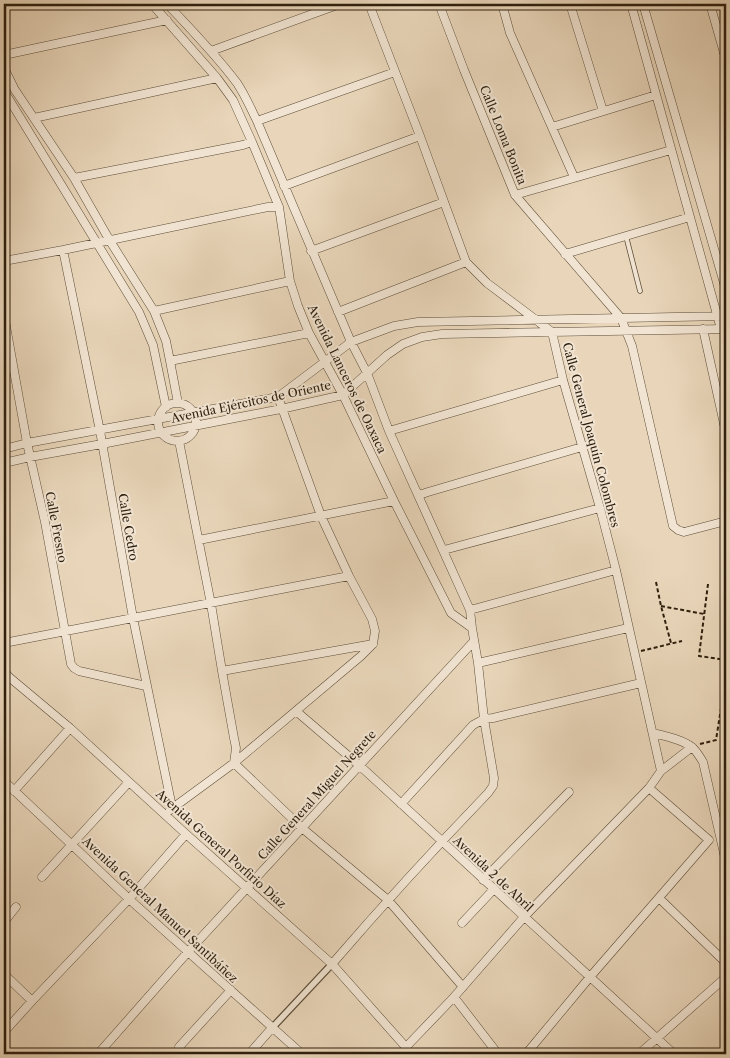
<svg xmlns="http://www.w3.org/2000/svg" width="730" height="1058" font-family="'Libre Caslon Text',serif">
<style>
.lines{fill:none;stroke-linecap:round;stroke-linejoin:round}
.service-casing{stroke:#5d4d38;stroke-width:5.5}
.pedestrian-casing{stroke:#5d4d38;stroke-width:8}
.minor-casing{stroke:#5d4d38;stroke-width:9}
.path{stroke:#2e1f0d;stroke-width:2;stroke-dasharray:4 2.5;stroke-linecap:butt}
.service{stroke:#f1e4d2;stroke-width:4}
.pedestrian{stroke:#f1e4d2;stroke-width:5.5}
.minor{stroke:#f1e4d2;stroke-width:8}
.labels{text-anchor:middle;stroke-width:4;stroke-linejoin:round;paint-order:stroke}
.street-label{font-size:12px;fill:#2e1f0d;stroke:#f1e4d2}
</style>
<rect width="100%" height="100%" fill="#e9d6ba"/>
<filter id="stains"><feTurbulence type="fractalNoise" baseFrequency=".004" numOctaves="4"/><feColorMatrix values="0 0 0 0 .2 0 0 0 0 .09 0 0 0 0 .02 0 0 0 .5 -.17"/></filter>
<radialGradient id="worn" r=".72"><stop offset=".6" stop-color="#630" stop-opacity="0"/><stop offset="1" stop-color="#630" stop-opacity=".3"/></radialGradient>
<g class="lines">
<defs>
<path id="service" d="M 626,236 L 640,291"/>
<path id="pedestrian" d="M 272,1028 L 332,964
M 400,1054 L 406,1047"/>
<path id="minor" d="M 152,4 L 217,78 L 233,100 L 252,142 L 279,207 L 290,281 L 298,306 L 309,333 L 343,395 L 394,501 L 451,613 L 472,628
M 167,4 C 191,29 216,55 237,83 C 245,95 251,109 257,121 L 351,342 L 367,373 L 389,431 L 470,610 L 472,628 L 478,663 L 484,719 L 494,778 L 493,786 L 488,793 C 434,849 382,906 332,964
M 369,4 L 420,136 L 466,262 L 487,283 L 552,332 L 563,380 L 600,508 L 616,570 L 661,771
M 439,4 L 464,70 L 515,195 L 621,318 L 632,346 L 673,526 L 678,530 L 684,532 L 726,521
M 502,4 L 510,33 L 574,177
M 570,4 L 603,111
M 631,4 L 721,329
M 643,4 L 726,290
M 710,4 L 726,60
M 211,51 L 340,4
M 4,55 L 167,20
M 4,68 L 15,90 L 74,178 L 110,241 L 154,311 L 166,341 L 170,361 L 178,403
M 4,91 L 139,312 L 153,345 L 166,407
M 34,118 L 217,78
M 257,121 L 395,72
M 552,127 L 656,95
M 74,178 L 243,145 L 252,142
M 284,186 L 420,136
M 515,195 L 671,150
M 63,250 L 100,431 L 133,618 L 172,807
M 311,251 L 444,202
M 565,254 L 690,217
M 4,261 L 63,250 L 268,207 L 279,207
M 154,311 L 290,281
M 338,312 L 466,262
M 4,315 L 27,443 L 45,522 L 71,664 L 74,668 L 79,671 L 146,686
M 703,329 L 726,433
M 170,361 L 309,333
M 278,397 L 321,516 L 349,576 L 372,619 L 375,631 L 373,644
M158 422a19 19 0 1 1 38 0a19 19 0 1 1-38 0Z
M 389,431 L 563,380
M 179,441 L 211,604 L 222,671 L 234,738 L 236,748 L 234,763 L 302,828 L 388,900 L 463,987
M 4,449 L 27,443 L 278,397 L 351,342 L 394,326 L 418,322 L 726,316
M 4,463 L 30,457 L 102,444 L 281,409 L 343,395 L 387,355 L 403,344 L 422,337 L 442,334 L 726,329
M 419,495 L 428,492 L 582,447
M 199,540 L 394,501
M 444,550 L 600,508
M 470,610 L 616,570
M 4,643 L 349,576
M 478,663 L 628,628
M 4,671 L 9,677 L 70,728 L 186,834 L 332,964 L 412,1054
M 222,671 L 373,644
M 296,711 L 359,765 L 674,1054
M 653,733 C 665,736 684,740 693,748 C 697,752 700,757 703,762 L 726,862
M 4,781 L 72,845 L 129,899 L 302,1054
M 14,791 L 70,728
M 401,804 L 473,725 L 484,719 L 493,718 L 641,683
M 170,810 L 234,763 L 361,656 L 373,644
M 42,877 L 129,782
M 483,880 L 569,792
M 659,898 L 726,963
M 4,922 L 16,907
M 462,923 L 494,889
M 4,974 L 32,1001
M 454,997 L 498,1054
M 4,1032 L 32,1001 L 129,899 L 186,834
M 179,1047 L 231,990
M 406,1047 L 454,997 L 524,917 L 649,788 L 661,771 L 692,747
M 98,1054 L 187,953 L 474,641
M 249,1054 L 272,1028
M 526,1054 L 590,977 L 709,840 L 649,788
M 639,1054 L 726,977"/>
</defs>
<use href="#service" class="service-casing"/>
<use href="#pedestrian" class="pedestrian-casing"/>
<use href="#minor" class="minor-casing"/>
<path class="path" d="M 656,582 L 661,606 L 671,643
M 708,584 L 699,656 L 726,660
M 661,606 L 704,614
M 641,651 L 682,641
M 700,744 L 716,740 L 726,677"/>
<use href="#service" class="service"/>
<use href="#pedestrian" class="pedestrian"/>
<use href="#minor" class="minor"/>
</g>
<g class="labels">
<g class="street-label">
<text transform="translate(503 135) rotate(68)" y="4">Calle Loma Bonita</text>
<text transform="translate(347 379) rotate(64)" y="4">Avenida Lanceros de Oaxaca</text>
<text transform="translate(251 402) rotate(-12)" y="4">Avenida Ejércitos de Oriente</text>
<text transform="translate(591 435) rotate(75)" y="4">Calle General Joaquín Colombres</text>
<text transform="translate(56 527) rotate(79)" y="4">Calle Fresno</text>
<text transform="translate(128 527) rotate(80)" y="4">Calle Cedro</text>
<text transform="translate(317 795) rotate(-48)" y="4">Calle General Miguel Negrete</text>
<text transform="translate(221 849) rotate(42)" y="4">Avenida General Porfirio Díaz</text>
<text transform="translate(493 874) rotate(43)" y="4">Avenida 2 de Abril</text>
<text transform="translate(160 910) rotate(43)" y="4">Avenida General Manuel Santibáñez</text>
</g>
</g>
<rect width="730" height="1058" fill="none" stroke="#e9d6ba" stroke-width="20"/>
<rect x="5" y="5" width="720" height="1048" fill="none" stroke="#2e1f0d" stroke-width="2.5"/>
<rect x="10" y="10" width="710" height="1038" fill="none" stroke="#2e1f0d"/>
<rect width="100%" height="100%" filter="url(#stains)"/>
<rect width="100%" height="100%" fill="url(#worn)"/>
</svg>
